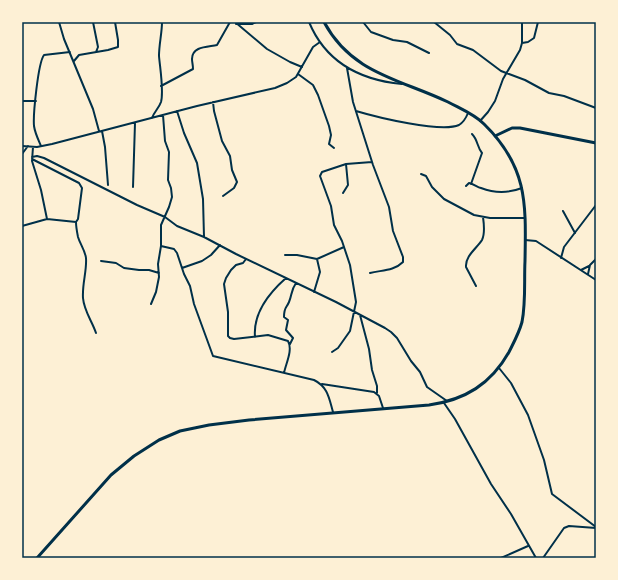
<svg xmlns="http://www.w3.org/2000/svg" width="618" height="580" font-family="Karla,sans-serif">
<style>
.lines{fill:none;stroke-linecap:round;stroke-linejoin:round}
.minor{stroke:#003049;stroke-width:2}
.primary{stroke:#003049;stroke-width:3}
.neatline{fill:none;stroke:#003049;stroke-width:1.5}
</style>
<rect width="100%" height="100%" fill="#fdf0d5"/>
<g class="lines">
<path class="minor" d="M 59,22 L 64,39 L 93,109 L 99,131
M 93,22 L 98,47 L 96,52
M 235,22 L 267,49 L 290,62 L 302,67
M 309,22 C 326,63 360,80 402,84
M 363,22 L 371,32 L 393,40 L 407,42 L 429,53
M 434,22 L 450,35 L 457,44 L 473,50 L 501,71 L 525,80 L 549,93 L 564,96 L 596,108
M 236,24 L 252,24 L 256,22
M 522,43 L 528,42 L 534,38 L 538,22
M 74,61 L 79,55 L 108,50 L 118,47 L 118,40 L 115,22
M 347,68 L 353,102 L 373,165 L 389,207 L 393,231 L 403,257 L 403,262 C 394,271 382,270 370,273
M 298,74 L 313,85 L 318,95 L 329,126 L 331,135 L 329,144 L 334,148
M 161,86 L 193,69 C 193,65 192,62 192,59 C 192,46 208,47 217,45 L 230,22
M 22,101 L 36,101
M 213,102 L 214,111 L 222,141 L 230,156 L 232,170 L 237,182 L 234,188 L 223,196
M 177,111 L 184,133 L 197,163 L 203,199 L 204,237
M 356,111 C 376,117 441,133 459,125 C 464,122 466,118 468,113
M 152,118 C 154,112 159,108 161,102 C 164,91 160,68 159,56 C 159,44 162,33 162,22
M 480,121 L 488,112 L 495,101 L 503,79 L 520,50 L 522,43 L 522,22
M 102,131 L 105,147 L 108,185
M 22,146 L 37,147 L 52,144 L 197,106 L 275,88 L 287,83 L 296,77 L 313,47 L 320,42
M 41,146 C 38,139 35,133 34,126 C 33,115 38,63 44,55 L 70,52
M 33,147 L 32,161 L 41,190 L 47,219
M 22,154 L 28,146
M 32,157 L 37,156 L 44,158 L 137,205 L 165,217 L 177,226 L 204,237 L 236,254 L 336,302 L 385,328 L 391,332 L 397,338 L 411,361 L 420,372 L 427,387 L 447,401
M 421,174 L 426,176 L 432,187 L 444,199 L 474,215 L 490,218 L 525,218
M 471,184 L 482,153 C 477,147 478,140 472,134
M 466,186 L 469,183 C 474,184 477,187 481,188 C 494,193 509,193 522,188
M 133,187 L 135,123
M 343,193 L 348,185 L 346,164
M 563,211 L 575,233
M 76,222 C 76,227 77,232 78,237 C 80,244 85,250 86,258 C 87,271 82,284 83,298 C 84,311 92,321 96,333
M 22,226 L 47,219 L 76,222 L 78,219 L 82,188 L 79,183 L 32,159
M 525,240 L 536,241 L 596,280
M 161,246 L 174,249 L 177,253 L 184,274 L 190,286 L 194,304 L 213,356 L 314,380 C 328,387 329,398 333,412
M 285,255 L 297,255 L 317,259 L 344,247
M 561,258 L 564,247 L 596,205
M 246,259 L 243,263 L 236,265 L 231,270 L 226,278 L 224,284 L 228,312 L 228,336 L 230,338 L 234,339 L 268,335 L 288,341 C 293,350 286,363 284,373
M 101,261 L 116,263 L 124,268 L 139,270 L 149,270 L 159,273
M 182,268 L 202,261 L 211,255 L 220,245
M 581,270 L 589,266
M 588,274 L 590,265 L 596,259
M 476,286 L 466,267 C 465,256 477,248 482,240 C 485,234 484,224 483,217
M 314,292 L 320,272 L 317,259
M 151,304 L 156,292 L 159,277 L 158,264 L 161,246 L 161,225 L 169,207 L 172,197 L 171,188 L 168,180 L 169,152 L 165,141 L 163,115
M 360,315 L 369,349 L 372,370 L 377,386 L 377,393
M 255,337 C 253,314 269,293 286,278
M 290,344 L 293,338 L 286,330 L 288,320 L 284,317 C 284,307 286,309 289,302 C 292,295 291,290 296,283
M 332,352 L 338,348 L 350,331 L 356,302 L 350,265 L 342,241 L 334,225 L 331,206 L 320,176 L 322,172 L 346,164 L 372,162
M 499,368 L 511,383 L 528,415 L 544,460 L 552,494 L 596,527
M 322,384 L 374,392 L 379,396 L 383,408
M 444,403 L 455,419 L 491,484 L 511,514 L 536,558
M 501,558 L 528,546
M 543,558 L 564,528 L 569,526 L 596,528"/>
<path class="primary" d="M 495,136 L 512,128 L 520,128 L 596,143
M 37,558 L 111,475 L 134,456 L 159,440 L 180,431 L 209,425 L 249,420 L 429,405 C 465,400 491,384 509,352 C 514,342 519,333 522,322 C 526,302 524,281 525,261 C 526,204 528,167 484,124 C 474,114 461,109 448,102 C 400,79 352,74 324,22"/>
</g>
<rect width="618" height="580" fill="none" stroke="#fdf0d5" stroke-width="46"/>
<rect x="23" y="23" width="572" height="534" class="neatline"/>
</svg>
